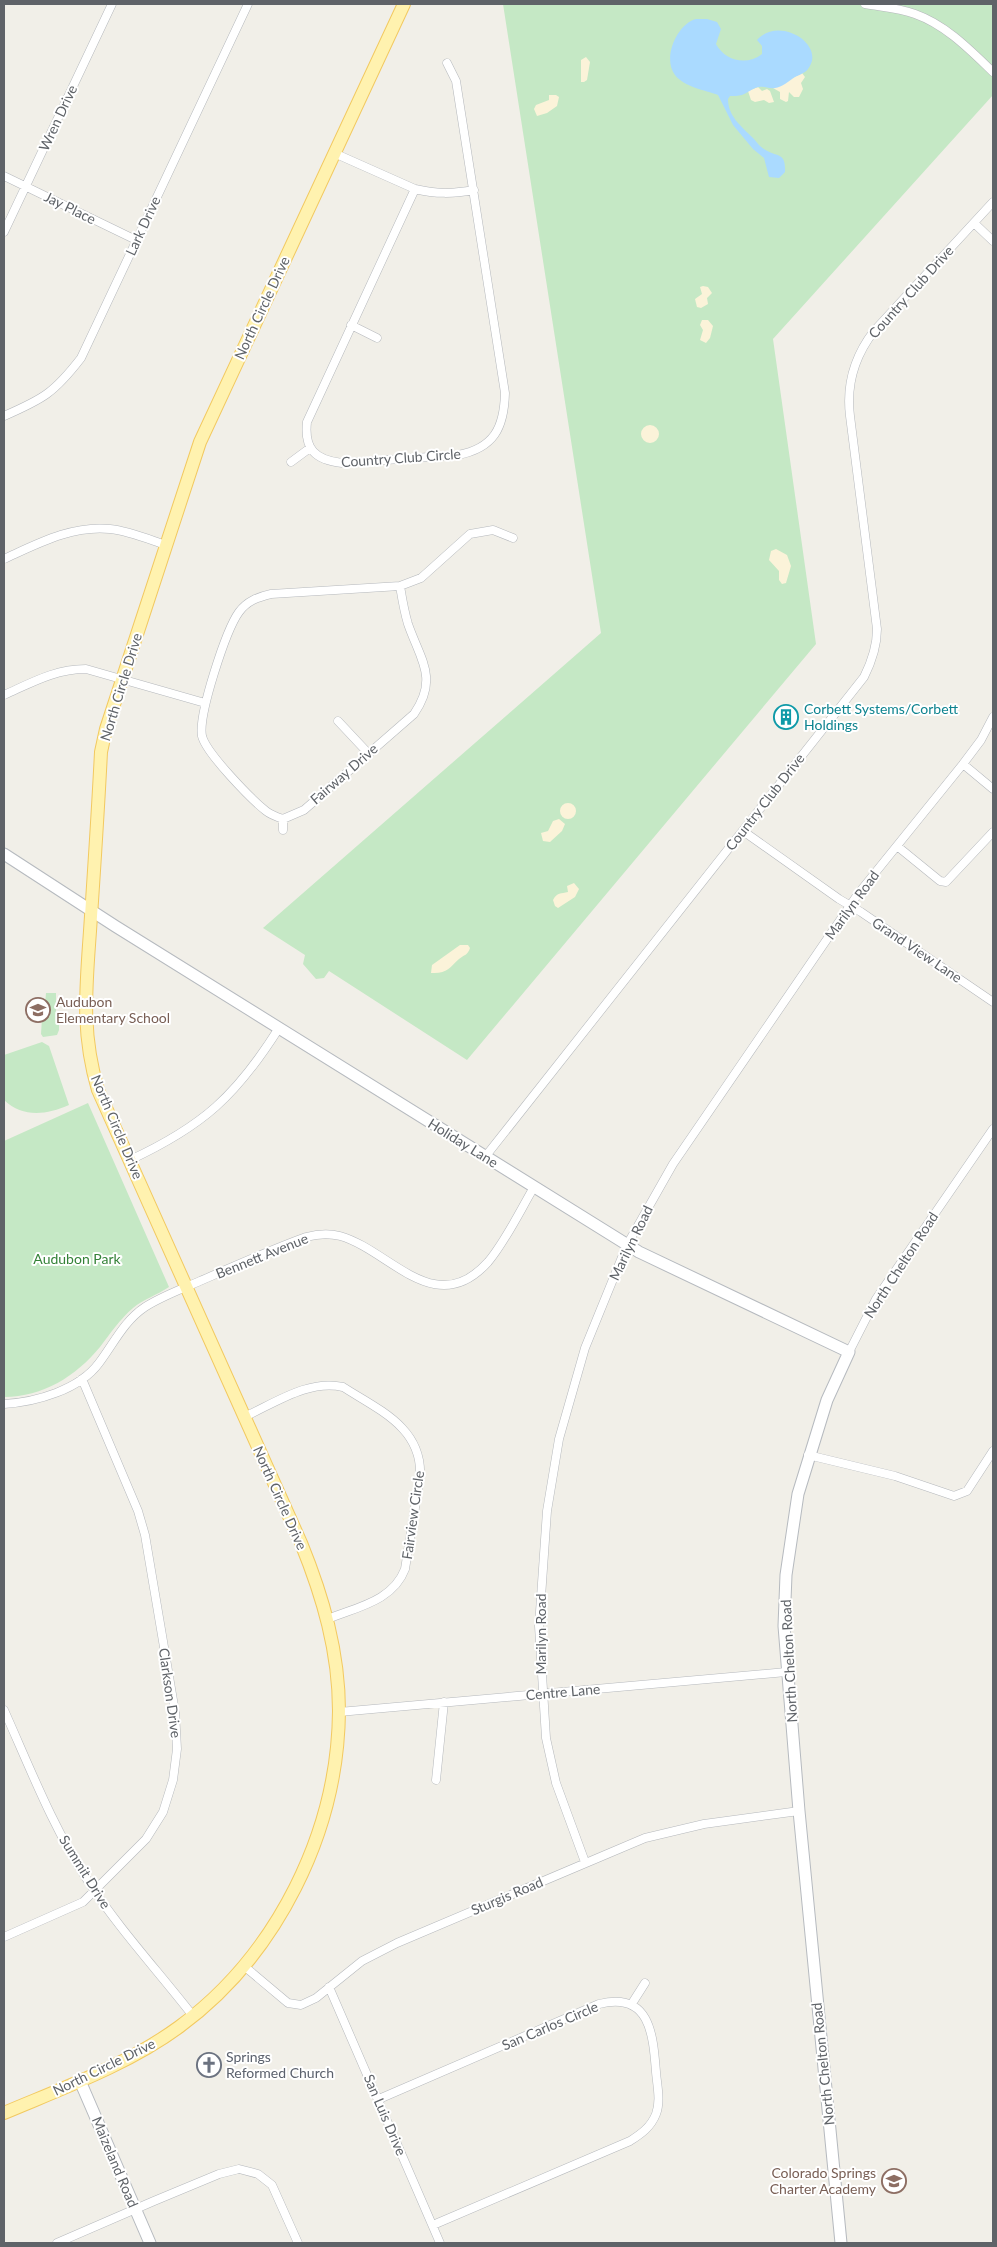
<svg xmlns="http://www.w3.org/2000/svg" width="997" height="2247" font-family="Lato,sans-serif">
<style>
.green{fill:#c5e8c5}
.sand{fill:#fbf3d9}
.water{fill:#aadaff}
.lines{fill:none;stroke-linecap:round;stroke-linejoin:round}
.street-casing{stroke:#b5b8bc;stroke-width:9}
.secondary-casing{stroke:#b6babf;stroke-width:13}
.primary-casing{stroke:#f2c960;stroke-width:14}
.street{stroke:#fff;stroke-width:8}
.secondary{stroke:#fff;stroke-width:11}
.primary{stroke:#fff2af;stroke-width:12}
.labels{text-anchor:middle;stroke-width:4;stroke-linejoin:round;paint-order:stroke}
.street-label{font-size:14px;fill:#5f6368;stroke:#fff}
.culture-label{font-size:14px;fill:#0d838f;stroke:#fff;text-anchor:start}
.education-label{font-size:14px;fill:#785e54;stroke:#fff;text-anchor:start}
.park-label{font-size:14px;fill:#348238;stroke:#fff}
.worship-label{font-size:14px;fill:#5b616d;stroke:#fff;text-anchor:start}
</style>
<rect width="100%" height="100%" fill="#f1efe8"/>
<path class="green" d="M 503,4 L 993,4 L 993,95 L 773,339 L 816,644 L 467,1060 L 329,971 L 324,978 L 316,979 L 303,964 L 305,955 L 263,928 L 601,633 Z
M 46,993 L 56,993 L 56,1017 L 59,1021 L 59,1030 L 57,1035 L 43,1037 L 41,1034 L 42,1018 L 44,1015 Z
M 42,1042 L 49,1046 L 69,1105 C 46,1115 23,1118 4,1100 L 4,1055 Z
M 88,1103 L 169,1287 C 157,1295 144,1299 133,1308 C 120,1319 110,1334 100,1347 C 76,1376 43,1397 4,1397 L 4,1141 Z"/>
<path class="sand" d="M 586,57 L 590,62 L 587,80 L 584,82 L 581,82 L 581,60 Z
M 802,73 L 805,77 L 801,83 L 803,89 L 799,97 L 794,97 L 789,92 L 788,101 L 786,102 L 780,99 L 780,92 L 773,88 Z
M 758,87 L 762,91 L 767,89 L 770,91 L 774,102 L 769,103 L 764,100 L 755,102 L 751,100 L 748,91 Z
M 549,95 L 556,95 L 559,97 L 557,106 L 547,113 L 537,116 L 534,109 L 536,105 L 549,100 Z
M 703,286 L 708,287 L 712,293 L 707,298 L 708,304 L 701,308 L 697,307 L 695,299 L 702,294 L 700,287 Z
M 702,320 L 708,320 L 713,326 L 710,338 L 706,343 L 700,340 L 703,330 L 700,325 Z
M641 434a9 9 0 1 1 18 0a9 9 0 1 1-18 0Z
M 776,549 L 787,555 L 791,566 L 786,583 L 782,584 L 779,580 L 779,571 L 769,560 L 771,551 Z
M560 811a8 8 0 1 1 16 0a8 8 0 1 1-16 0Z
M 559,819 L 565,824 L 562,831 L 550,842 L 543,841 L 541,833 L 548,831 L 553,821 Z
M 574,883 L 579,889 L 575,897 L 558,908 L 555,906 L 553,900 C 557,892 561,894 568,892 L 567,886 Z
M 460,945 L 468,945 L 470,948 C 468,955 464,955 459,959 C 449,968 447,974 431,973 L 432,965 Z"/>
<path class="water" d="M 696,19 L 707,19 L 717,22 L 721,29 L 716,44 C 725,61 747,66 762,54 L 762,46 L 757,40 C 779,15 827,45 808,69 C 805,73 799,75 795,77 C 789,81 782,87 775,88 C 769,89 764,86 759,87 C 752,88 748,93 742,95 C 738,96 734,96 730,96 L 728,99 C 728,116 741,126 753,138 C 756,141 760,147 764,149 C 777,158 786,151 785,172 L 779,178 L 769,177 L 764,158 L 753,149 L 733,125 L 718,95 C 705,90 684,87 675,75 C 662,58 677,24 696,19 Z"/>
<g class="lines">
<defs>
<path id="street" d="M 865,4 C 882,7 899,8 915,14 C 946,25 970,50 993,72
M 334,153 L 415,189 C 436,194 452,194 474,190
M 4,176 L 136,240
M 415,189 L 307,422 C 304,449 315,460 342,463 L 458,455 C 494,448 504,428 505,393 L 456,81 L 447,63
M 974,223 L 993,241
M 4,232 L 112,4
M 351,325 L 377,338
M 4,416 C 43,399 54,393 81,358 L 248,4
M 291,462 L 310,448
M 4,559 C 37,544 72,525 110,529 C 129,531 148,539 166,545
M 400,586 C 402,598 404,611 408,624 C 420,659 439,678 414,714 L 304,810 L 283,819 C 277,817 271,815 266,811 C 251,799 206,753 202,736 C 198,715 226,630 239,612 C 247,601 258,597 271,594 L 400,586 L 421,578 L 470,534 L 493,530 L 513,538
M 4,695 C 31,683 55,669 86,669 L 205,703
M 338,721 L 368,753
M 963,764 L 993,789
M 283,830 L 283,819
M 743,831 L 839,899 L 861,912 L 993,1002
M 897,846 L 940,881 L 946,882 L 993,832
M 485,1157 L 864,677 C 872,661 877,647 877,629 L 850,416 C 846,384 854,357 874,331 L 993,202
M 130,1160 C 203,1126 236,1096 279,1028
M 849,1352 L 876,1299 L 993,1129
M 4,1404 C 36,1402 79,1390 99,1363 C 114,1343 124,1321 145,1307 C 162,1296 182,1289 200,1281 C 235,1266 270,1250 306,1237 C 317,1234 329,1233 340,1236 C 390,1250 435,1321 488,1262 C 505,1242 520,1211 534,1187
M 244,1417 C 275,1403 309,1379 343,1387 C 379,1410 423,1428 420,1477 L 405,1569 C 393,1601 357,1607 328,1619
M 808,1455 L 895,1476 L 954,1496 L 967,1491 L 993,1451
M 4,1710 C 30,1768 53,1828 88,1881 C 119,1929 158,1971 193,2016
M 339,1712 L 786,1672
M 436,1780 L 444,1702
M 585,1862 L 556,1783 L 546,1738 L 539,1626 L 547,1511 L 559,1439 L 585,1348 L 627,1245 L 673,1164 L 858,894 L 963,764 L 981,740 L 993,717
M 4,1937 L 83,1902 L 146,1839 L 163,1812 L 173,1780 L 177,1749 L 175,1712 L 145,1535 L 138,1511 L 82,1379
M 244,1966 L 288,2003 L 301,2005 L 316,1998 L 362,1961 L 397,1943 L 645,1838 L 704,1824 L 799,1811
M 329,1987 L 440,2243
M 631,2005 L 645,1983
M 379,2099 L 599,2004 C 650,1991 653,2034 656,2072 C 657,2085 661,2101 656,2114 C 651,2127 641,2134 630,2141 L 433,2225
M 57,2243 L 154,2201 L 219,2174 L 239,2169 L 258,2174 L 272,2185 L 298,2243"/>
<path id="secondary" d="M 4,854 L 115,926 L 639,1252 L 849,1352 L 827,1400 L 798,1494 L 786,1575 L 784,1626 L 799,1811 L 841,2243
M 80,2081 L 150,2243"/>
<path id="primary" d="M 4,2113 C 63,2088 127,2065 179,2027 C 277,1955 338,1832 339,1711 C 339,1652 323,1597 301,1543 L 98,1090 C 81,1032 86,989 90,931 C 94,872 98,812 101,752 L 106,729 L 200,442 L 404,4"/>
</defs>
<use href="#street" class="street-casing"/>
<use href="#secondary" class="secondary-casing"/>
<use href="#primary" class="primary-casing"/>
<use href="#street" class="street"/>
<use href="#secondary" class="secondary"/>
<use href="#primary" class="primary"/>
</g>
<defs>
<symbol id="building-ring" viewBox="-11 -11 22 22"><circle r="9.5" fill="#fff" stroke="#0f9aa8" stroke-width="1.5"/><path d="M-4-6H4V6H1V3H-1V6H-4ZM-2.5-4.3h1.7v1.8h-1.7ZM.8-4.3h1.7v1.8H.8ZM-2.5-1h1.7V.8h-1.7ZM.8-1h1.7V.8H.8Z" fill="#0f9aa8"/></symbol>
<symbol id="school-ring" viewBox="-11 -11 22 22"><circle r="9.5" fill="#fff" stroke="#8d6e63" stroke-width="1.5"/><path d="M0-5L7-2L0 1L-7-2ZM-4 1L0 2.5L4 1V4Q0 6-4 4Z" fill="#8d6e63"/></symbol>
<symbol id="church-ring" viewBox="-11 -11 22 22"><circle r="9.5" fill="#fff" stroke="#6b7280" stroke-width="1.5"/><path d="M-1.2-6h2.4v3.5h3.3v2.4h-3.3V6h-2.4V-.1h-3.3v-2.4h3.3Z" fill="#6b7280"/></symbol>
</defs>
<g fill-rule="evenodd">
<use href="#building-ring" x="772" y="703" width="28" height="28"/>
<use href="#school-ring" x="24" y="996" width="28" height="28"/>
<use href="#church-ring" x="195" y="2051" width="28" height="28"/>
<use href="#school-ring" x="880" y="2167" width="28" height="28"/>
</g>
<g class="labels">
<g class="street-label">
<text transform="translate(58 118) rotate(-65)" y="5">Wren Drive</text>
<text transform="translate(70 208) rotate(26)" y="5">Jay Place</text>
<text transform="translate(143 226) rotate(-65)" y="5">Lark Drive</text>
<text transform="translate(911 292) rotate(-48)" y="5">Country Club Drive</text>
<text transform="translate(262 308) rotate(-65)" y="5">North Circle Drive</text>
<text transform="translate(401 458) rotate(-4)" y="5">Country Club Circle</text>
<text transform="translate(121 687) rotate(-73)" y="5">North Circle Drive</text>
<text transform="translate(344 774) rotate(-41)" y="5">Fairway Drive</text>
<text transform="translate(765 802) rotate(-52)" y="5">Country Club Drive</text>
<text transform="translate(852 905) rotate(-54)" y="5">Marilyn Road</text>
<text transform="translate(917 950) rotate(34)" y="5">Grand View Lane</text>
<text transform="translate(117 1127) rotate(67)" y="5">North Circle Drive</text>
<text transform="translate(463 1143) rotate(32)" y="5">Holiday Lane</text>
<text transform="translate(631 1243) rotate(-64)" y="5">Marilyn Road</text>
<text transform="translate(262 1256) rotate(-22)" y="5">Bennett Avenue</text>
<text transform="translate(901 1265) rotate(-57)" y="5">North Chelton Road</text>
<text transform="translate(280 1498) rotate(66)" y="5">North Circle Drive</text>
<text transform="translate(413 1515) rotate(-82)" y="5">Fairview Circle</text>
<text transform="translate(541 1634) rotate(-90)" y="5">Marilyn Road</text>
<text transform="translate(789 1661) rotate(-93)" y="5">North Chelton Road</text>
<text transform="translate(563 1692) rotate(-5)" y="5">Centre Lane</text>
<text transform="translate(170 1693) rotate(82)" y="5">Clarkson Drive</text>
<text transform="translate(85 1872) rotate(58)" y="5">Summit Drive</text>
<text transform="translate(507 1896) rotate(-23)" y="5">Sturgis Road</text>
<text transform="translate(550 2026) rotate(-23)" y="5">San Carlos Circle</text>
<text transform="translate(823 2064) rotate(-96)" y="5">North Chelton Road</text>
<text transform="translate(104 2067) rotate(-26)" y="5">North Circle Drive</text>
<text transform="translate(385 2115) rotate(67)" y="5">San Luis Drive</text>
<text transform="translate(115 2162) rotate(67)" y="5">Maizeland Road</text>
</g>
<g class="culture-label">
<text x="804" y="714">Corbett Systems/Corbett<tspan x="804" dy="16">Holdings</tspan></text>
</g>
<g class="education-label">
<text x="56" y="1007">Audubon<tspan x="56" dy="16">Elementary School</tspan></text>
<text x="876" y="2178" text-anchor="end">Colorado Springs<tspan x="876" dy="16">Charter Academy</tspan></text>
</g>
<g class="park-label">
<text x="77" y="1264">Audubon Park</text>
</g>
<g class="worship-label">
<text x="226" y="2062">Springs<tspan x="226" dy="16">Reformed Church</tspan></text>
</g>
</g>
<rect width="997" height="2247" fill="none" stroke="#5f6368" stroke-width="10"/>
</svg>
